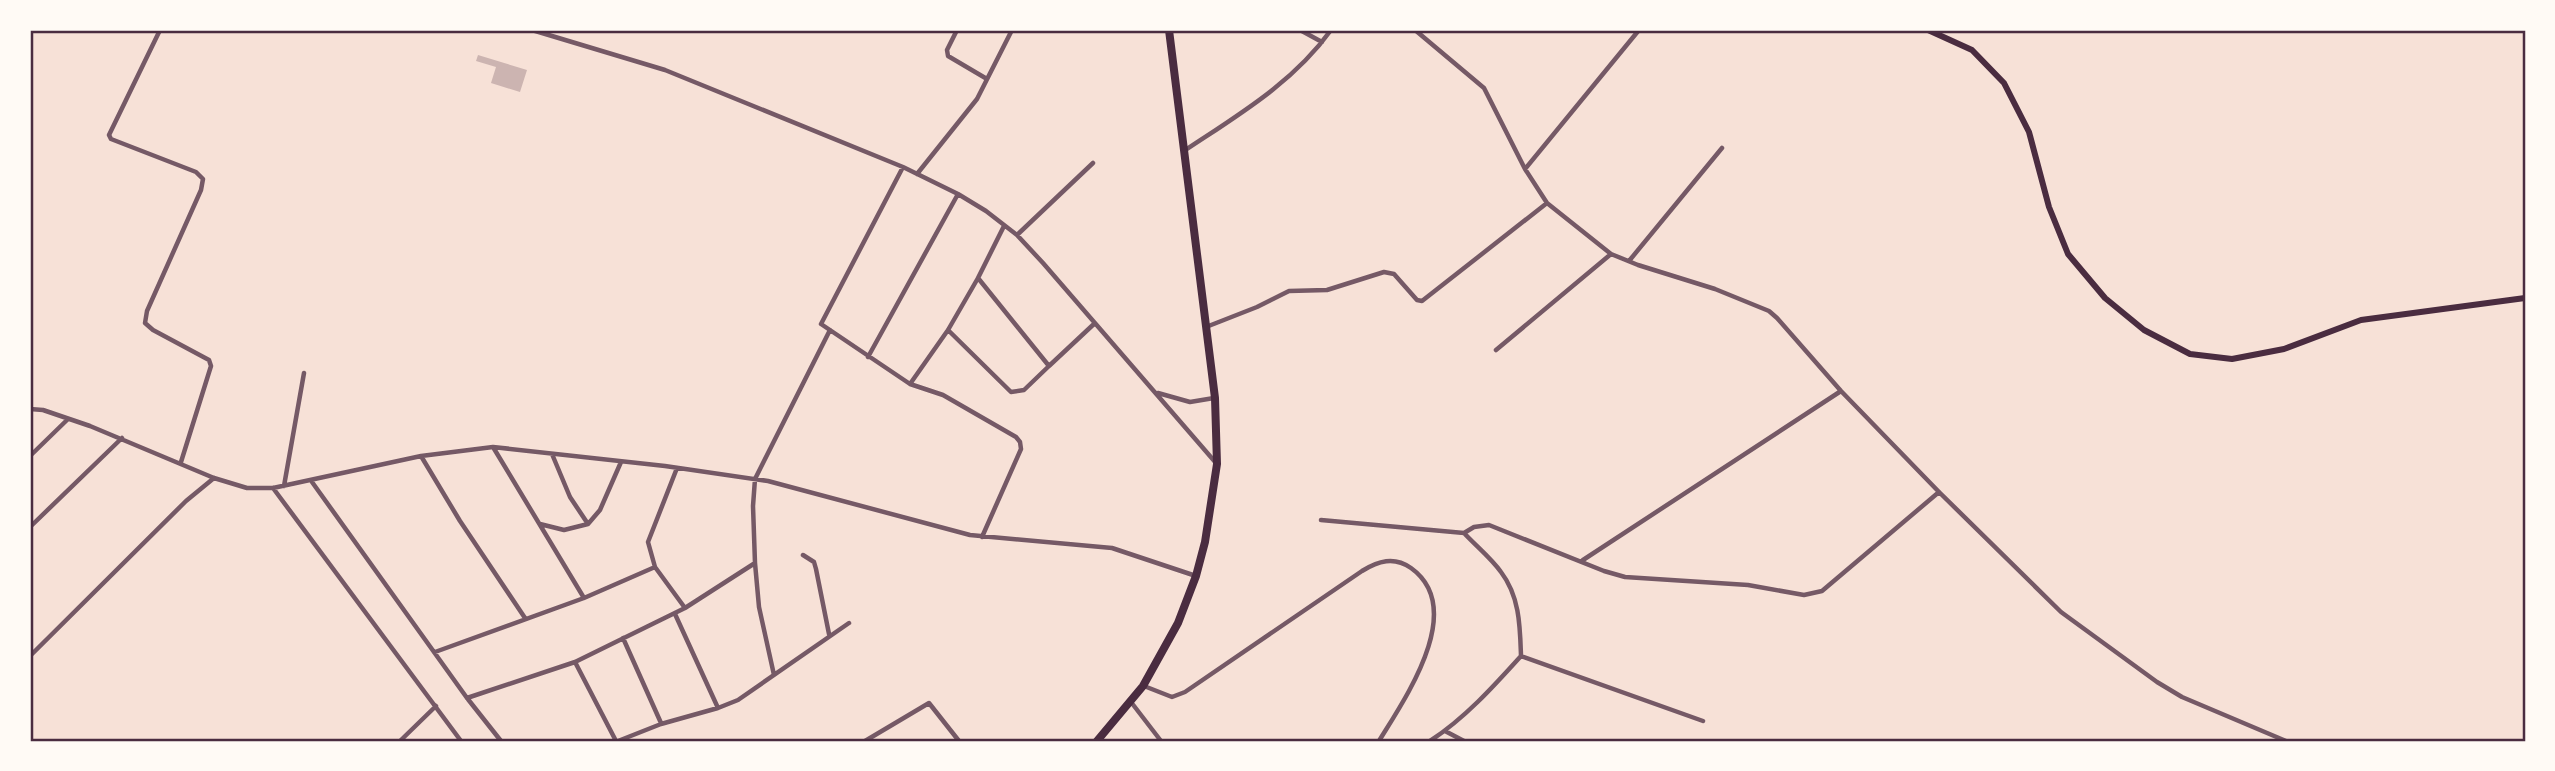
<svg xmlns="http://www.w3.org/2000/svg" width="2555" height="771" font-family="'Source Sans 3',sans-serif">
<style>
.building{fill:#ccb4b1}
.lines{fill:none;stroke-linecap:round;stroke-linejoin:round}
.minor{stroke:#755966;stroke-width:4.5}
.secondary{stroke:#4a2c40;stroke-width:6}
.trunk{stroke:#4a2c40;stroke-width:8}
.neatline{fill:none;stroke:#4a2c40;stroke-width:2.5}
</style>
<rect width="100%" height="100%" fill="#f7e1d7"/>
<path class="building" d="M 478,55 L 527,70 L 520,92 L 491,83 L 496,67 L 476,61 Z"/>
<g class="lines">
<path class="minor" d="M 160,30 L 109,135 L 111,139 L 196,172 L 203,179 L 201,190 L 147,311 L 145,323 L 153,330 L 209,360 L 211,366 L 181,462
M 532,30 L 665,70 L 903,167 L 958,194 L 986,211 L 1017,235 L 1043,263 L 1216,463
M 957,30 L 947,50 L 948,56 L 987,79
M 1300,30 L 1322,42
M 1415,30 L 1484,88 L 1525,169 L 1547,203 L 1611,254 L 1638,265 L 1715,289 L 1769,311 L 1777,318 L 1841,391 L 1939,492 L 2061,612 L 2157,682 L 2182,697 L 2286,741
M 1184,151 C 1238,115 1293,83 1331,30
M 903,167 L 821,324 L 910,384
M 1525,169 L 1639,30
M 917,174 L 977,99 L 1012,30
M 1004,226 L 978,278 L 1049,366 L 1095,323
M 1017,235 L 1093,163
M 1629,261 L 1722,148
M 978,278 L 948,330 L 910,384 L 943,395 L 1016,437 L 1020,442 L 1021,449 L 982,537
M 1206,327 L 1257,307 L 1289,291 L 1327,290 L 1384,272 L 1394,274 L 1417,300 L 1422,301 L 1547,203
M 948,330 L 1011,392 L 1024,390 L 1049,366
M 1496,350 L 1611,254
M 868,357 L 958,194
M 1158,393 L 1190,402 L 1214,398
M 30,409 L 43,410 L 90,426 L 214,478 L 247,488 L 273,488 L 421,456 L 493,447 L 665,466 L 768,481 L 970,535 L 1112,548 L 1196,576
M 552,454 L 570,497 L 588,524 L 600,510 L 621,462
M 30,456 L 67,420
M 421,456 L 460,521 L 525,618
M 312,482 L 467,698 L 501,741
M 284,486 L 304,373
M 273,488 L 461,741
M 1321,520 L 1464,533
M 540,524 L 564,530 L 588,524
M 30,527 L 122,438
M 803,555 L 814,562 L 816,569 L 829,634
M 1583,560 L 1841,391
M 755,563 L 759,607 L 774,675
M 655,567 L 685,608 L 755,563 L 753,506 L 755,479 L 830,330
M 584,598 L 655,567 L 648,542 L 677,468
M 675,614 L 718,708
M 623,638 L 661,723
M 435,652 L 584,598 L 493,447
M 30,656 L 186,501 L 214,478
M 1521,656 L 1703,721
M 575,662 L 616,741
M 1144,686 L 1172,697 L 1185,692 L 1362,571 C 1378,561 1394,556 1411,568 C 1468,609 1404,700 1379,741
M 467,698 L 575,662 L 685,608
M 1131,702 L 1161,741
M 1445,731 L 1464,741
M 400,741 L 436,706
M 618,741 L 661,724 L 718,708 L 738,700 L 849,623
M 865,741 L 929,703 L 959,741
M 1430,741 C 1465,718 1493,687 1521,656 C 1520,627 1520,597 1501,572 C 1491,558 1476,546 1464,533 L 1474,527 L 1489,525 L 1604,571 L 1625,577 L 1748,585 L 1804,595 L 1822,591 L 1939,492"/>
<path class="secondary" d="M 1928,30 L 1972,50 L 2004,83 L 2029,132 L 2049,207 L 2068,254 L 2105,298 L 2144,330 L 2190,354 L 2232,359 L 2284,349 L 2361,320 L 2525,298"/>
<path class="trunk" d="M 1097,741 L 1143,686 L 1178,623 L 1196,576 L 1205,542 L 1217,464 L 1215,398 L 1169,30"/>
</g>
<rect width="2555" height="771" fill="none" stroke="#fffaf5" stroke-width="63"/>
<rect x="32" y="32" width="2492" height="708" class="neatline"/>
</svg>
